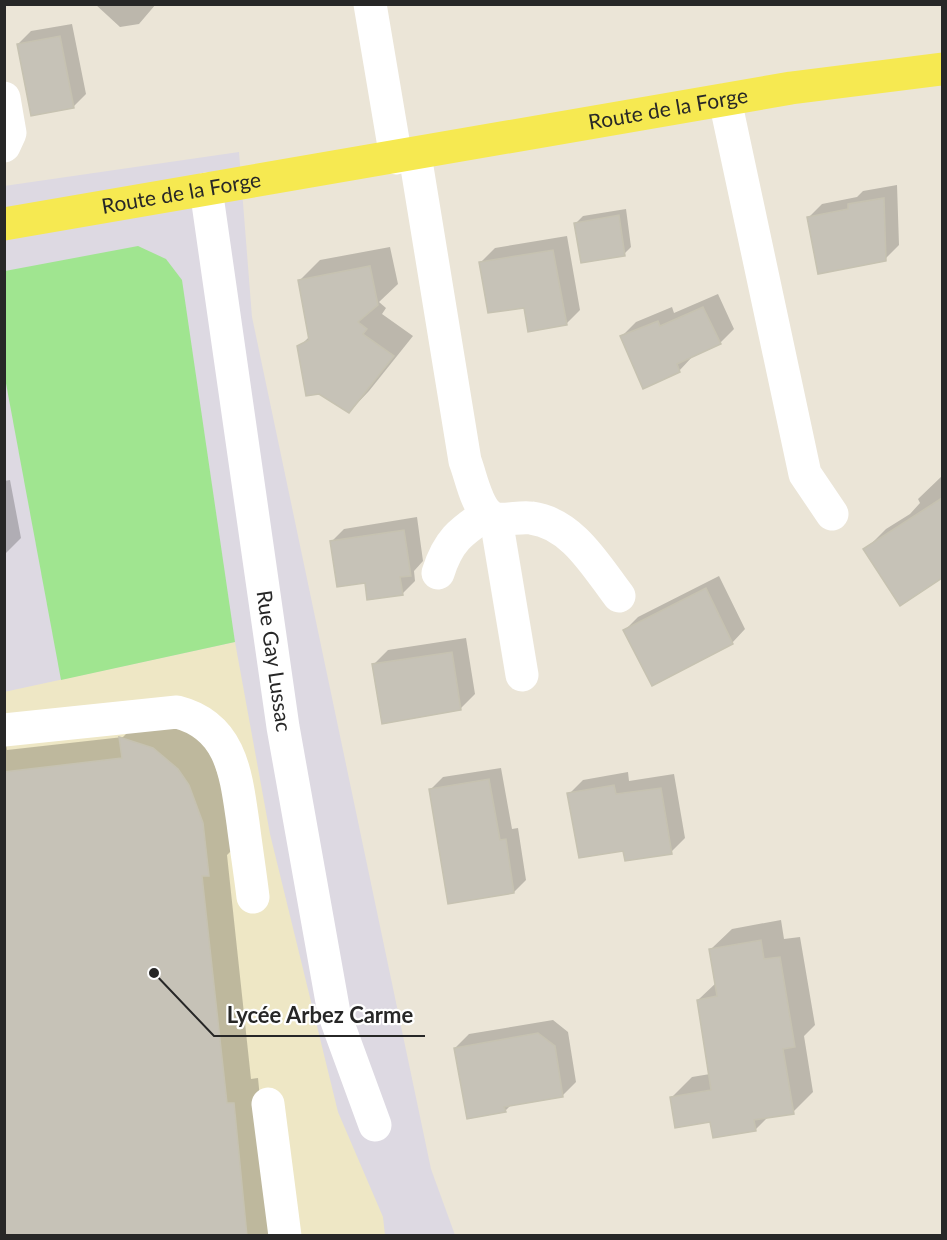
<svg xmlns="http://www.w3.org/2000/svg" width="947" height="1240" font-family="Lato,sans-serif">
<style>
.industrial{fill:#ddd9e2}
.education{fill:#eee7c5}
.green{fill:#a0e590}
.shadow{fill:#0003}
.building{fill:#c6c2b7;stroke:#c6c2b1;stroke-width:1.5}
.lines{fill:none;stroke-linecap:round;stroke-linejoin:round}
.minor{stroke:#fff;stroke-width:33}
.major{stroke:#f6e951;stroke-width:33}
.labels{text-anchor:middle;stroke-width:4.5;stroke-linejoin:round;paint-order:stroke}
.street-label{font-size:21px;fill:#272727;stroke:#fff}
.leader{fill:none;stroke:#272727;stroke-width:2}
.callout-dot{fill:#272727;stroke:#fff;stroke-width:2}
.callout-label{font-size:22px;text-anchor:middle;font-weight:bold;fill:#272727;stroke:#fff;stroke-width:4.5;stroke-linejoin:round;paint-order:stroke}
</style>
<rect width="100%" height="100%" fill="#ebe5d7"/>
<path class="industrial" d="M 239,152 L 252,317 L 431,1169 L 455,1235 L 5,1235 L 4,186 Z"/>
<path class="education" d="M 235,642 L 270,834 L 338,1112 L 383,1217 L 385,1235 L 5,1235 L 4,692 Z"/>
<path class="green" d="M 138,246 L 166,259 L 182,280 L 235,642 L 61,680 L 5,378 L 5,271 Z"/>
<path class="shadow" d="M 95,4 L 156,4 L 139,24 L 120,27 Z
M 72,24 L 86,94 L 73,107 L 18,44 L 31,31 Z
M 897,185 L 899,245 L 885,259 L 808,218 L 822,204 L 857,197 L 863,191 Z
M 626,209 L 631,247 L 624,254 L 576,223 L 583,216 Z
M 567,236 L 580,310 L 566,324 L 525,306 L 481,262 L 495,248 Z
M 390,247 L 398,284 L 379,302 L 386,308 L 382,314 L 413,336 L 369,391 L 349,412 L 299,347 L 310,336 L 300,280 L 320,260 Z
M 718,294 L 734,329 L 720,343 L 693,356 L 679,371 L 622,336 L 636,322 L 672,307 L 674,313 Z
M 942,476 L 942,577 L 900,604 L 865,550 L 886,529 L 910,514 L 920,503 L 918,499 Z
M 10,480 L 21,538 L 4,555 L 4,481 Z
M 417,517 L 423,561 L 414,571 L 415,581 L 402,594 L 331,542 L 344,529 Z
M 719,576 L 745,629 L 732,643 L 625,630 L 638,617 Z
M 466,638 L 475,694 L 460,709 L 374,664 L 388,650 Z
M 147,713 L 178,724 L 203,744 L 213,759 L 228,806 L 233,849 L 227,855 L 251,1079 L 258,1078 L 271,1211 L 269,1236 L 4,1236 L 4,730 L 7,750 L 123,737 Z
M 501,768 L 512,829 L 518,828 L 526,880 L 514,892 L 431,789 L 443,777 Z
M 628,772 L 629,781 L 674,774 L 685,838 L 671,852 L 624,849 L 569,794 L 583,780 Z
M 781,920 L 784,939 L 800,937 L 815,1025 L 804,1036 L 813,1092 L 793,1112 L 769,1116 L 755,1130 L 711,1120 L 672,1097 L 692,1077 L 710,1074 L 698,1000 L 717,982 L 711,949 L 732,929 Z
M 553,1020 L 568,1032 L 576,1082 L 562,1096 L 512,1104 L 505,1111 L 455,1048 L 469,1034 Z"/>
<path class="building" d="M 60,36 L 74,108 L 31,116 L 17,44 Z
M 884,198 L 886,261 L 818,274 L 807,217 L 848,209 L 848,204 Z
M 619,215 L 625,256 L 581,263 L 574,223 Z
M 553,250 L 567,325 L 528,332 L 524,308 L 488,313 L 479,262 Z
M 370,266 L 378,305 L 358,322 L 367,329 L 363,334 L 394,356 L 349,413 L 319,394 L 306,396 L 297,346 L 309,340 L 298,280 Z
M 703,307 L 721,344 L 677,364 L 680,372 L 643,389 L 620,336 L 658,321 L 660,326 Z
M 942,498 L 942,578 L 900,606 L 863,549 Z
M 404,530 L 411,576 L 400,577 L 403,595 L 367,600 L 365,583 L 337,587 L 330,541 Z
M 706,588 L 733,644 L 652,686 L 623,630 Z
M 452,652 L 461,710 L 382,724 L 372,664 Z
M 119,737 L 153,748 L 178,769 L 189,785 L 203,823 L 209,876 L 202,876 L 227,1103 L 234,1103 L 247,1236 L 4,1236 L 4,772 L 122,758 Z
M 489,779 L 500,840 L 506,839 L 514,893 L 448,904 L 429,789 Z
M 614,785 L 616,794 L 661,788 L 672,854 L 625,861 L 623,851 L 579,858 L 567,793 Z
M 761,940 L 764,959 L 780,957 L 795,1047 L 783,1049 L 794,1114 L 754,1120 L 756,1131 L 713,1138 L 710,1122 L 675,1128 L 670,1097 L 711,1090 L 697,1000 L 717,996 L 709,949 Z
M 538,1033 L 555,1046 L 563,1097 L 504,1107 L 506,1112 L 467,1119 L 454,1048 Z"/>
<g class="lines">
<g class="minor">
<path d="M 370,4 L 396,158"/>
<path d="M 4,98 L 10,133 L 4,146"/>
<path d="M 725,100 L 805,474 L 832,514"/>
<path d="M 415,155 L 465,461 C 471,476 476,506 490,516 C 500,523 518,516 531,518 C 572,523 596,566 619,596"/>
<path id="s1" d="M 206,189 L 283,727 L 334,1013 L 375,1125"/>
<path d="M 496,519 L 522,675"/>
<path d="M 438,573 C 448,541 460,532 487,514"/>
<path d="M 4,730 L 177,712 C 232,726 236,775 243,823 C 246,847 250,872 253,897"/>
<path d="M 268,1104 L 285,1236"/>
</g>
<path class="major" id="s2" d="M 4,224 L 791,88 L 942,69"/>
</g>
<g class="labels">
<g class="street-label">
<text dy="7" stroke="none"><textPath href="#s2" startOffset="674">Route de la Forge</textPath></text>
<text dy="7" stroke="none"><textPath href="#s2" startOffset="180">Route de la Forge</textPath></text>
<text dy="7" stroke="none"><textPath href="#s1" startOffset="477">Rue Gay Lussac</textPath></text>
</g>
</g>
<path class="leader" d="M154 973L214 1036H425"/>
<circle class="callout-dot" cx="154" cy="973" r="6"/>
<g class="callout-label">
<text x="320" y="1023">Lycée Arbez Carme</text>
</g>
<rect width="947" height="1240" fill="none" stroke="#272727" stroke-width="12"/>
</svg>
